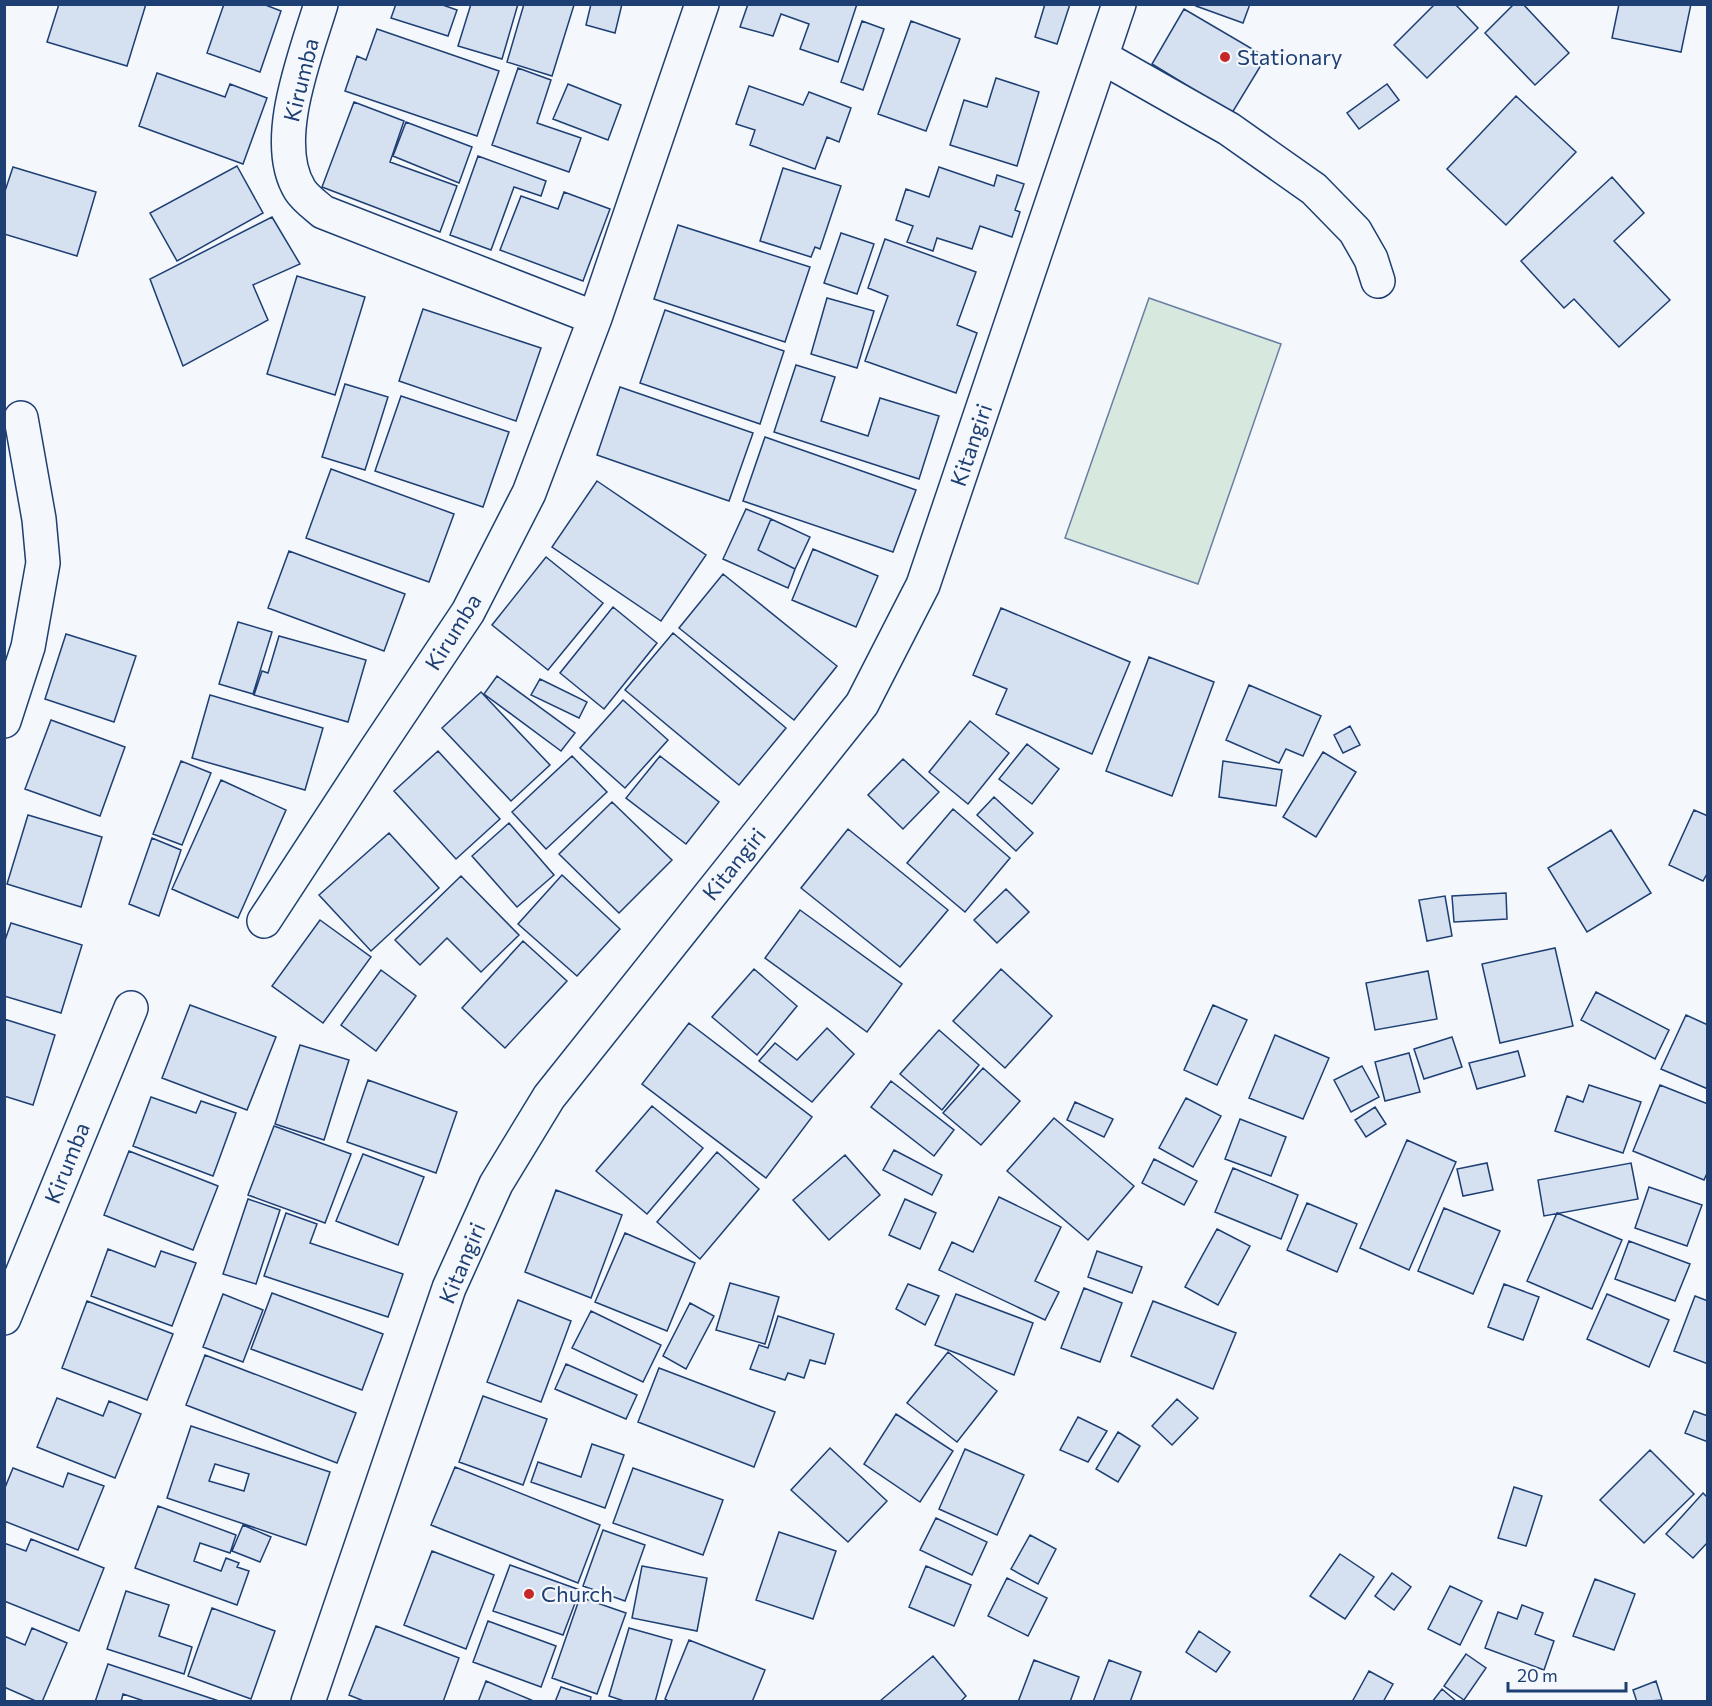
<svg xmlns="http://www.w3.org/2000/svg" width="1712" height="1706" font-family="Commissioner,sans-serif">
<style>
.green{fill:#d7e8df;stroke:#687fa3;stroke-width:1.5}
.building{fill:#d5e0f0;stroke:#1d3f73;stroke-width:1.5;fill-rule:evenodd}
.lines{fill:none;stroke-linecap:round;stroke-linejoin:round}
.minor-casing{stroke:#1d3f73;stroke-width:36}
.secondary-casing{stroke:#1d3f73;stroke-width:36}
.minor{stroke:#f4f7fb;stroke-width:33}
.secondary{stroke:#f4f7fb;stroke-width:33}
.poi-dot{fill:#c62828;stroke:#f4f7fb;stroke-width:2}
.labels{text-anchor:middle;stroke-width:4.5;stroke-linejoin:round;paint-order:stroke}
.poi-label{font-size:22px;fill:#1d3f73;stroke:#f4f7fb;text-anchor:start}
.street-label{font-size:22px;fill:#1d3f73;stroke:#f4f7fb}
</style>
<rect width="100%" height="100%" fill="#f4f7fb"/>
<path class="green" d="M 1149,298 L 1281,344 L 1198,584 L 1065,538 Z"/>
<path class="building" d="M 59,4 L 146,4 L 127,66 L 47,42 Z
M 224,4 L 263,4 L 281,11 L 260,72 L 207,53 Z
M 396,4 L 440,4 L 457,10 L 448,36 L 391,18 Z
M 471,4 L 518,4 L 502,59 L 458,46 Z
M 524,4 L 574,5 L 552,76 L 507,62 Z
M 591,4 L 622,4 L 615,33 L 586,25 Z
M 748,4 L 857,4 L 838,62 L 800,49 L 809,24 L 781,14 L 773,36 L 740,27 Z
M 1045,4 L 1070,4 L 1057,44 L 1035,37 Z
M 1197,4 L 1250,4 L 1243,23 L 1196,6 Z
M 1435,4 L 1455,4 L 1478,28 L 1427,78 L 1394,45 Z
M 1514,4 L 1523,4 L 1569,53 L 1535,85 L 1485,33 Z
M 1619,4 L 1691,4 L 1681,52 L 1612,38 Z
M 1184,9 L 1266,57 L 1232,113 L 1152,64 Z
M 862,21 L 884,29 L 863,90 L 841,82 Z
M 911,21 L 960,39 L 926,131 L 878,114 Z
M 377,29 L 499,71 L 477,136 L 345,91 L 357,56 L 366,60 Z
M 518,68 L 551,80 L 537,123 L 581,138 L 569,172 L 492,145 Z
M 157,73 L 225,97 L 230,84 L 267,98 L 243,164 L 139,126 Z
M 996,78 L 1039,92 L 1017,166 L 950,145 L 964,100 L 987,107 Z
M 568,84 L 621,105 L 608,140 L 553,119 Z
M 1387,84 L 1399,100 L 1359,129 L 1347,113 Z
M 749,86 L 803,105 L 809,92 L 851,108 L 839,142 L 827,137 L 815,169 L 750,145 L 755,130 L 736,124 Z
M 1516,96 L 1576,152 L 1506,225 L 1447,169 Z
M 354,102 L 404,121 L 390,162 L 457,186 L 440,232 L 322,187 Z
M 406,122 L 472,147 L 459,183 L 393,156 Z
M 478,156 L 546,181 L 541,196 L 514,187 L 491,250 L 450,235 Z
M 237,166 L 263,213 L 177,261 L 150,213 Z
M 13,167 L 96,192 L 77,256 L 4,234 L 4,194 Z
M 939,167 L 994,186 L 997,175 L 1024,184 L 1015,210 L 1020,212 L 1012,237 L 980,226 L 972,249 L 937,238 L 933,251 L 907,242 L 913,226 L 896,220 L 906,189 L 929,197 Z
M 783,168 L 841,186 L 820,249 L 815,247 L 811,257 L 760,241 Z
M 1612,177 L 1644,213 L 1614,241 L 1670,300 L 1619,347 L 1574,299 L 1564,308 L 1521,261 Z
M 564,192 L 610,209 L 583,281 L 500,250 L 521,196 L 558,209 Z
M 272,217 L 300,264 L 253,285 L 268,320 L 183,366 L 150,279 Z
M 678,225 L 810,267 L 785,342 L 654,299 Z
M 841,233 L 874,244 L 857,294 L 824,283 Z
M 885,239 L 976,272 L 957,325 L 977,333 L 956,393 L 865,361 L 888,296 L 868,288 Z
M 297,276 L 365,297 L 335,395 L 267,374 Z
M 827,298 L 874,311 L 857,368 L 811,354 Z
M 423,309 L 541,348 L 516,421 L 399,381 Z
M 665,310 L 784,351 L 760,424 L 640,383 Z
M 796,365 L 835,377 L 821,421 L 868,436 L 880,398 L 939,416 L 919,479 L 774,432 Z
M 345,384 L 388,397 L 365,470 L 322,457 Z
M 620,387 L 753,433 L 729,501 L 597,455 Z
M 401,396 L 509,432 L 483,507 L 375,471 Z
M 765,437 L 916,490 L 893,552 L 743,501 Z
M 331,469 L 454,514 L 429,582 L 306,538 Z
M 597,481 L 706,555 L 661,621 L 552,547 Z
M 746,509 L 771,519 L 758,550 L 795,569 L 788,588 L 723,559 Z
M 771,519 L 810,537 L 795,569 L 758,550 Z
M 813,549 L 878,576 L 856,627 L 792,600 Z
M 289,551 L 405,594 L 384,651 L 268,608 Z
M 546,557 L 603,603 L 548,670 L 492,625 Z
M 723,574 L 837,666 L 794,720 L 679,628 Z
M 613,607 L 657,643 L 604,709 L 560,673 Z
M 1001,608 L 1130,662 L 1092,754 L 996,714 L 1007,689 L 973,675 Z
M 238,622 L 272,632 L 253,694 L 219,684 Z
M 673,633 L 786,728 L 739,785 L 625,690 Z
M 66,634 L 136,656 L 114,722 L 45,699 Z
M 279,636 L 366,660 L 348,722 L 254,695 L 262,671 L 268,673 Z
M 1149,657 L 1214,682 L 1172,796 L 1106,771 Z
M 497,676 L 575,733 L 561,751 L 484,694 Z
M 540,679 L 587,702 L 579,718 L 531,695 Z
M 1249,685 L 1321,716 L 1303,756 L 1286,749 L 1279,763 L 1226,740 Z
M 481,692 L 550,765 L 511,801 L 442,728 Z
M 210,695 L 323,728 L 305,790 L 192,758 Z
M 623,700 L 668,740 L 625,788 L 580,748 Z
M 51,720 L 125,747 L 100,816 L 25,789 Z
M 970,721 L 1009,753 L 968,804 L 929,772 Z
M 1350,726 L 1360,745 L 1343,753 L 1334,735 Z
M 1027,744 L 1059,769 L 1032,804 L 999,779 Z
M 438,751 L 500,819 L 456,859 L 394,791 Z
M 1323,752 L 1356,772 L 1316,837 L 1283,817 Z
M 572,756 L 607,792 L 546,849 L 512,812 Z
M 660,756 L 719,802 L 686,844 L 626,798 Z
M 903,759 L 939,792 L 903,829 L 868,795 Z
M 181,761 L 211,773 L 182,845 L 153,834 Z
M 1223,761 L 1282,770 L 1276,806 L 1219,797 Z
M 221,780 L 286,810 L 238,918 L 172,889 Z
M 994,797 L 1033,833 L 1016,851 L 977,815 Z
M 612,802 L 672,860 L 619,913 L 559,854 Z
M 953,809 L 1010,858 L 965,912 L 907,863 Z
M 1694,810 L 1708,816 L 1708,872 L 1703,881 L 1669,865 Z
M 28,815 L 102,837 L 81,907 L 7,884 Z
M 509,823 L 554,875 L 517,907 L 472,856 Z
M 848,829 L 948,910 L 900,967 L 801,888 Z
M 1611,830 L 1651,893 L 1587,932 L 1548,868 Z
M 389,833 L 439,888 L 371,951 L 319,895 Z
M 152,838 L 181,850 L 159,916 L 129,904 Z
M 562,875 L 620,929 L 577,976 L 518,924 Z
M 461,876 L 519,935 L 481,972 L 447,938 L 420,965 L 395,940 Z
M 1006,889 L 1029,912 L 997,943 L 974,920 Z
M 1506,893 L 1507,919 L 1454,922 L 1452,896 Z
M 1445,896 L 1452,936 L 1427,941 L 1419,900 Z
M 800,910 L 902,984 L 867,1032 L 765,958 Z
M 320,920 L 371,957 L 323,1023 L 272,986 Z
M 11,923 L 82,945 L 61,1013 L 4,996 L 4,943 Z
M 523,941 L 567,981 L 505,1048 L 462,1008 Z
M 1555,948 L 1573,1026 L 1500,1043 L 1482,964 Z
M 754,969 L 797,1006 L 757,1055 L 712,1017 Z
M 1001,969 L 1052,1016 L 1005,1068 L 953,1021 Z
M 381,970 L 416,996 L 376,1051 L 341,1025 Z
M 1428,971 L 1437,1019 L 1375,1030 L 1366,983 Z
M 1596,992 L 1669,1030 L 1655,1059 L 1581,1020 Z
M 190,1005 L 276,1037 L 247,1110 L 162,1078 Z
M 1213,1005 L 1247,1020 L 1217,1085 L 1184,1070 Z
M 1686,1015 L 1708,1025 L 1708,1089 L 1661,1069 Z
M 4,1019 L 55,1035 L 33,1105 L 4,1096 Z
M 689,1023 L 812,1117 L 766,1178 L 642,1084 Z
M 827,1028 L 854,1054 L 812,1102 L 759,1061 L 775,1043 L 797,1060 Z
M 939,1030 L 979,1065 L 942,1110 L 900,1074 Z
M 1275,1035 L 1329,1058 L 1303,1119 L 1249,1098 Z
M 1452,1037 L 1462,1067 L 1424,1079 L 1414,1049 Z
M 300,1045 L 349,1060 L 324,1140 L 275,1124 Z
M 1518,1051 L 1525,1076 L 1477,1089 L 1469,1063 Z
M 1409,1053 L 1420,1092 L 1385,1101 L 1375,1062 Z
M 1362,1066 L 1379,1097 L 1351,1112 L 1334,1080 Z
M 983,1068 L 1020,1101 L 981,1145 L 943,1113 Z
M 368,1080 L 457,1112 L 436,1173 L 347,1142 Z
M 891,1081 L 954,1130 L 934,1156 L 871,1107 Z
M 1589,1085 L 1641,1102 L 1623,1153 L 1555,1131 L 1567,1096 L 1583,1102 Z
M 1660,1085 L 1708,1104 L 1708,1171 L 1704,1180 L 1633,1151 Z
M 151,1097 L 196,1113 L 201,1101 L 236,1113 L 213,1176 L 133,1146 Z
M 1186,1098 L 1221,1116 L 1193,1167 L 1159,1148 Z
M 1075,1102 L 1113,1119 L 1104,1137 L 1067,1120 Z
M 652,1106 L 703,1148 L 647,1214 L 596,1171 Z
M 1375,1107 L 1386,1124 L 1366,1137 L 1355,1120 Z
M 1054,1118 L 1134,1186 L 1088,1240 L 1007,1171 Z
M 1240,1119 L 1286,1137 L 1271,1176 L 1225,1159 Z
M 274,1126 L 351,1154 L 325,1223 L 248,1195 Z
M 1407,1140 L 1456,1162 L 1409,1270 L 1360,1248 Z
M 894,1150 L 942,1175 L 932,1195 L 883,1170 Z
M 129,1151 L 218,1186 L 193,1250 L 104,1215 Z
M 717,1152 L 759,1189 L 700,1259 L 657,1222 Z
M 363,1154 L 424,1177 L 398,1245 L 336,1221 Z
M 845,1155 L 880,1195 L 829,1240 L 793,1200 Z
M 1154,1159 L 1197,1181 L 1184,1205 L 1142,1183 Z
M 1487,1163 L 1493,1190 L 1463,1196 L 1457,1169 Z
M 1631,1163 L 1638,1199 L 1544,1216 L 1538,1180 Z
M 1233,1168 L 1298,1195 L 1281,1239 L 1215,1212 Z
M 1649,1187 L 1702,1205 L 1687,1246 L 1635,1228 Z
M 556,1190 L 622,1215 L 591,1298 L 525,1272 Z
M 999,1197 L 1061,1227 L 1035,1281 L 1059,1292 L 1045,1320 L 939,1270 L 952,1242 L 973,1252 Z
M 248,1199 L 280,1210 L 256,1284 L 223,1274 Z
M 905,1199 L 936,1213 L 920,1249 L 889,1235 Z
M 1307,1203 L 1357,1224 L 1337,1272 L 1287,1250 Z
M 1444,1208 L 1500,1231 L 1473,1294 L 1418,1271 Z
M 286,1213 L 317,1224 L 310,1243 L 403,1274 L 388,1317 L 264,1276 Z
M 1557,1213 L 1622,1240 L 1592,1309 L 1527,1281 Z
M 1217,1229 L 1250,1246 L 1218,1305 L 1185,1287 Z
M 625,1233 L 695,1263 L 667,1331 L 595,1302 Z
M 1629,1241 L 1690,1264 L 1675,1301 L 1615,1279 Z
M 108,1249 L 155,1267 L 161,1251 L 196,1263 L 172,1326 L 91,1296 Z
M 1097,1251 L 1142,1267 L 1132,1293 L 1088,1277 Z
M 730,1283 L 779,1297 L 765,1344 L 716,1330 Z
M 908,1284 L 939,1296 L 925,1325 L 896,1309 Z
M 1504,1284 L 1539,1297 L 1523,1340 L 1488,1327 Z
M 1084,1288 L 1122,1303 L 1100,1362 L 1061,1348 Z
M 272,1293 L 383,1334 L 362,1390 L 251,1349 Z
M 223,1294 L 263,1310 L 243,1362 L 203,1347 Z
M 956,1294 L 1033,1323 L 1014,1375 L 935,1345 Z
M 1607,1294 L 1669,1320 L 1649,1367 L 1587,1339 Z
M 1695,1296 L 1708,1301 L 1708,1364 L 1674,1351 Z
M 518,1300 L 571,1321 L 541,1402 L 487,1382 Z
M 87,1301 L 173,1334 L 147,1400 L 62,1368 Z
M 1153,1301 L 1236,1333 L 1213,1389 L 1131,1356 Z
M 690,1303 L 714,1316 L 686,1369 L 663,1356 Z
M 591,1311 L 661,1345 L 643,1382 L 572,1348 Z
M 778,1316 L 834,1334 L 825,1364 L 810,1360 L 804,1378 L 788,1373 L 785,1380 L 750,1369 L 759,1345 L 768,1348 Z
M 948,1352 L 997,1391 L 957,1442 L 907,1403 Z
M 205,1355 L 356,1413 L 337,1463 L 186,1405 Z
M 566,1364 L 637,1395 L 626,1419 L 555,1389 Z
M 659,1368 L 775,1412 L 754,1467 L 638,1422 Z
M 483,1396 L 547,1419 L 523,1485 L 459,1462 Z
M 57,1398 L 103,1416 L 109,1401 L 141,1414 L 115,1478 L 37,1447 Z
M 1177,1399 L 1198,1418 L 1172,1445 L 1152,1426 Z
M 1694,1411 L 1708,1416 L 1708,1442 L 1685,1433 Z
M 896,1414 L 953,1451 L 920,1502 L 864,1464 Z
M 1078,1417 L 1107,1431 L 1088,1462 L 1060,1450 Z
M 191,1426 L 330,1472 L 306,1545 L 167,1498 ZM 215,1464 L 249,1474 L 244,1491 L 209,1481 Z
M 1118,1432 L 1140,1446 L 1118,1482 L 1096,1469 Z
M 592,1444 L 624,1455 L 605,1508 L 531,1482 L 538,1462 L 581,1477 Z
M 830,1448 L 887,1501 L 848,1542 L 791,1490 Z
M 965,1449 L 1024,1475 L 997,1535 L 939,1509 Z
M 1650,1450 L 1694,1494 L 1644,1543 L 1600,1500 Z
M 455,1467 L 600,1525 L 578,1583 L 431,1525 Z
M 13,1468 L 63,1487 L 68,1473 L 104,1486 L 78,1550 L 4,1521 L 4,1490 Z
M 633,1468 L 723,1500 L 703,1555 L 613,1523 Z
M 1514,1487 L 1542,1496 L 1526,1546 L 1498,1538 Z
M 1703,1493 L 1708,1498 L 1708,1542 L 1693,1558 L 1666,1534 Z
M 158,1506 L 236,1535 L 230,1553 L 200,1543 L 194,1561 L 221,1571 L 226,1558 L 239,1563 L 237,1567 L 249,1571 L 237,1605 L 135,1568 Z
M 936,1518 L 987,1542 L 972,1575 L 920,1550 Z
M 243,1525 L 271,1537 L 260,1562 L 232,1551 Z
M 603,1530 L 645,1545 L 625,1601 L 583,1586 Z
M 779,1532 L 836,1551 L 813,1619 L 756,1600 Z
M 1030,1535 L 1056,1549 L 1038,1584 L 1011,1569 Z
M 31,1539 L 104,1568 L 79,1631 L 4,1601 L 4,1543 L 26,1551 Z
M 432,1551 L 494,1575 L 466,1649 L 404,1625 Z
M 1340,1554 L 1374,1577 L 1345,1619 L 1310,1596 Z
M 510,1565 L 580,1590 L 563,1635 L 493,1611 Z
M 642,1566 L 707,1578 L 697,1631 L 632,1618 Z
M 926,1566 L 971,1585 L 954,1626 L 909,1607 Z
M 1392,1573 L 1411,1587 L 1394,1610 L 1375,1596 Z
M 1007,1578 L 1047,1598 L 1028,1636 L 988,1616 Z
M 1595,1579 L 1635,1594 L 1614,1650 L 1573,1636 Z
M 1450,1586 L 1482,1601 L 1460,1645 L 1428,1629 Z
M 126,1591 L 169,1605 L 159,1636 L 192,1647 L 184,1674 L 107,1649 Z
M 580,1597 L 626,1613 L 597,1694 L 552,1678 Z
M 1522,1605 L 1543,1613 L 1535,1634 L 1554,1641 L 1544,1670 L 1485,1648 L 1498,1612 L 1517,1619 Z
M 212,1608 L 275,1631 L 251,1699 L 188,1676 Z
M 488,1621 L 556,1646 L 541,1687 L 473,1662 Z
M 376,1626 L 459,1658 L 443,1702 L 366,1702 L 349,1695 Z
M 32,1628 L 67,1643 L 42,1702 L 38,1702 L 4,1687 L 4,1636 L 25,1645 Z
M 629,1628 L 672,1640 L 655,1702 L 627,1702 L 609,1696 Z
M 1199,1631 L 1230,1652 L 1216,1672 L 1186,1652 Z
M 689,1640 L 765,1670 L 752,1702 L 670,1702 L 665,1699 Z
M 1466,1654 L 1486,1668 L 1464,1700 L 1444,1686 Z
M 933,1656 L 966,1696 L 960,1702 L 880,1702 L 880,1701 Z
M 1034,1660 L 1079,1677 L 1070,1702 L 1018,1702 Z
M 1109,1660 L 1141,1672 L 1130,1702 L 1093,1702 Z
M 108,1664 L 222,1702 L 147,1702 L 123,1694 L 121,1702 L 95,1702 Z
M 1369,1671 L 1393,1684 L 1383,1702 L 1352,1702 Z
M 486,1681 L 536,1702 L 478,1702 Z
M 1656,1681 L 1662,1700 L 1637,1702 L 1633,1690 Z
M 561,1687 L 591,1697 L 590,1702 L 555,1702 Z
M 1442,1689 L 1457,1702 L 1432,1702 Z"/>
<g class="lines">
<defs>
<path id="minor" d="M 321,4 C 306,54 270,142 300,190 C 305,198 316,206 323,212 L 595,318
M 1102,57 L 1229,129 L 1314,189 L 1355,231 L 1371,259 L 1378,281
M 4,721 L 28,647 L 43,563 L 39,519 L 21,418
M 264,921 L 375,751 L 468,612 L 529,493 L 595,318 L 702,4
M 4,1318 L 131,1008"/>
<path id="secondary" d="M 308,1702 L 449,1288 L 496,1184 L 549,1097 L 862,704 L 923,585 L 1119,4"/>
</defs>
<use href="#minor" class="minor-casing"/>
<use href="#secondary" class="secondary-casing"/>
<use href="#minor" class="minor"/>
<use href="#secondary" class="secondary"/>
</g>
<g class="poi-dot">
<circle cx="1225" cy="57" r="6"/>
<circle cx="529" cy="1594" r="6"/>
</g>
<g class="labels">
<g class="poi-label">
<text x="1237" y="65">Stationary</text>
<text x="541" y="1602">Church</text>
</g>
<g class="street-label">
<text transform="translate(301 80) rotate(-76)" y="8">Kirumba</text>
<text transform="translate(971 445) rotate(-71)" y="8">Kitangiri</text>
<text transform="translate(453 632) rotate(-58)" y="8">Kirumba</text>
<text transform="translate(734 864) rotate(-51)" y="8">Kitangiri</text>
<text transform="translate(67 1163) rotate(-68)" y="8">Kirumba</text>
<text transform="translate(462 1263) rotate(-67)" y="8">Kitangiri</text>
</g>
</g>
<rect width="1712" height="1706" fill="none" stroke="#1d3f73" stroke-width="12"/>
<path d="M1508 1682v9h118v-9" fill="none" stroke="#1d3f73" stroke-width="3"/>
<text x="1517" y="1682" font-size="18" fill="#1d3f73" stroke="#f4f7fb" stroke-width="4.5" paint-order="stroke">20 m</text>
</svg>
